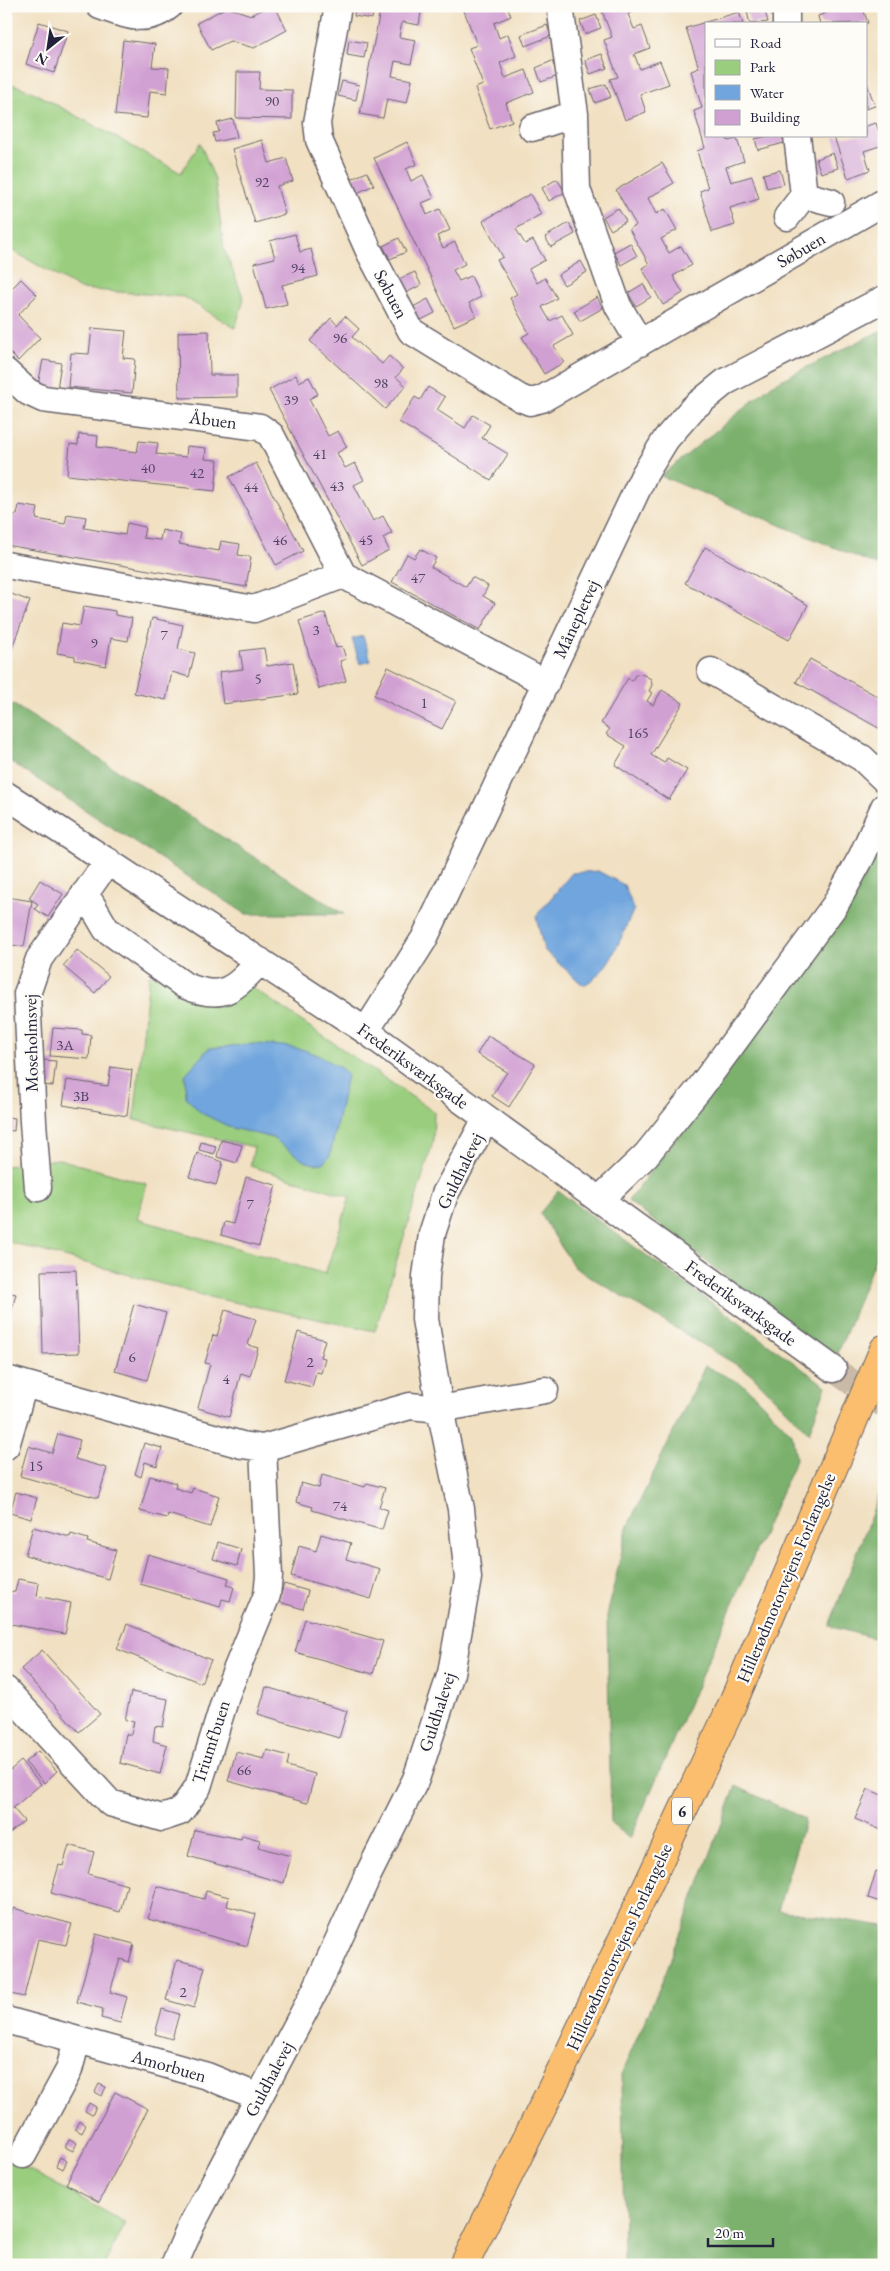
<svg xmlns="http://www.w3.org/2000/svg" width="890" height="2271" font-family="'EB Garamond',serif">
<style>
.green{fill:#9ace7e;stroke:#5e785c}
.forest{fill:#7bb16d;stroke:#4e6a54}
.water{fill:#70a5dd;stroke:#49648c}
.building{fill:#d1a0d3}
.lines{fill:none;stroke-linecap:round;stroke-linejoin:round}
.minor-tunnel{stroke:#c8baa6;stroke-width:26;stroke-dasharray:26 13;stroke-linecap:butt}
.minor-casing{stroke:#6a646a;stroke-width:29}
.highway-casing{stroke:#6a646a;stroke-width:30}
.minor{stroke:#fff;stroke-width:26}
.highway{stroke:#fabe6e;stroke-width:28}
.labels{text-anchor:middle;stroke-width:4.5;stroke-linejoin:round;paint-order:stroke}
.number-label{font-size:15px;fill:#4e4261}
.shield{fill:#fdfcf7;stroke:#646373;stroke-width:1}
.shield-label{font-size:16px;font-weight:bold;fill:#22223b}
.street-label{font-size:18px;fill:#22223b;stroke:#fdfcf7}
</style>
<rect width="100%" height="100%" fill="#fdfcf7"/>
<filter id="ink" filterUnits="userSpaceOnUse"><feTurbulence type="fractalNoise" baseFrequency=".02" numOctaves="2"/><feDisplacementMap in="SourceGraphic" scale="10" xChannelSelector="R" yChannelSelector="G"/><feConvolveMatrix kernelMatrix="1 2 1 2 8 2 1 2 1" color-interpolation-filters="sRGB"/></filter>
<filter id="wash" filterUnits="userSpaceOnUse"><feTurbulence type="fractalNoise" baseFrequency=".0096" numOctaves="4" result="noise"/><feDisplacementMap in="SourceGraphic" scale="20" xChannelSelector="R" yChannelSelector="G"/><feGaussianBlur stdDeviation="1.12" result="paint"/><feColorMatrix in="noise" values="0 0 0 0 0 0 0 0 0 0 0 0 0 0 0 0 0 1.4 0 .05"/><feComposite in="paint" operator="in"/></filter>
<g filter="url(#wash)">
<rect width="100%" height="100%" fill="#f1e0c1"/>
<path class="green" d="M 6,82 L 31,91 L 181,173 L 200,143 L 215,180 L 224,249 L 244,299 L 235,328 L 184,297 L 80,289 L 6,247 Z
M 149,975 L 250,986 L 434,1112 L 433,1142 L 375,1331 L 209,1297 L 6,1241 L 6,1166 L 59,1159 L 147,1184 L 137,1219 L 325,1274 L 350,1197 L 250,1166 L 254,1147 L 134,1120 Z
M 6,2157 L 126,2223 L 104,2265 L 6,2265 Z"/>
<path class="forest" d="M 884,329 L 884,568 L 661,476 L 773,384 Z
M 6,700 L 344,914 L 246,914 L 6,759 Z
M 884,835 L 884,1236 L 835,1361 L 628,1201 L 724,1075 Z
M 558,1191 L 826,1386 L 809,1433 L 750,1373 L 574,1267 L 540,1213 Z
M 705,1366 L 744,1385 L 792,1434 L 796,1459 L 630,1839 L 611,1824 L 607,1616 L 627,1528 Z
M 884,1482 L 884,1641 L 829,1626 Z
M 736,1786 L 805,1819 L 778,1910 L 884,1926 L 884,2265 L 624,2265 L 622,2072 L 662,1982 Z"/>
<path class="water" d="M 363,636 L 371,661 L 360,664 L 352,639 Z
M 598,871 L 624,885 L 634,909 C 622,934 610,974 583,985 L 544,950 L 536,916 L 572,873 Z
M 255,1044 C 285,1046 306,1046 332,1063 C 338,1066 343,1069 347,1075 L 330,1156 L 323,1163 L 315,1164 L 304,1161 L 273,1138 L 232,1128 L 201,1113 L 186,1097 L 185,1075 L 209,1048 Z"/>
<g id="blocks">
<path class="building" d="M 6,6 L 14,6 L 7,28 L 6,28 Z
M 268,6 L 275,6 L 287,30 L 254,48 L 230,41 L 211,50 L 197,23 L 227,7 L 251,15 Z
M 356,6 L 374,6 L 372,19 L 354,16 Z
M 381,6 L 422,6 L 419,25 L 402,22 L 399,37 L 416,40 L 411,64 L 395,61 L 392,76 L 412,80 L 407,103 L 387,99 L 383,118 L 360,114 Z
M 469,6 L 507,6 L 511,16 L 494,23 L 499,38 L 508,34 L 516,56 L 500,63 L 505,78 L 526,70 L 534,92 L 506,103 L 512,121 L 490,129 L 475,88 L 483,85 L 469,48 L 477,45 L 463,8 Z
M 600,6 L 644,6 L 628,14 L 634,29 L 642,26 L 650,48 L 634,54 L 640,69 L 660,61 L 669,84 L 640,94 L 646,112 L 625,120 L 610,79 L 618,77 L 604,40 L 612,37 Z
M 845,6 L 862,6 L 868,23 L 820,24 L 818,16 Z
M 764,8 L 768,22 L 750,24 L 747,12 Z
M 739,12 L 743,24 L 706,24 L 706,136 L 726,136 L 728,141 L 737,139 L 744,161 L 726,167 L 731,182 L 752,176 L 759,199 L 730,208 L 735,225 L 712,232 L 700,191 L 708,188 L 697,151 L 705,148 L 694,111 L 702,108 L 691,71 L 699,68 L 686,28 Z
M 596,15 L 601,28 L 585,34 L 580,21 Z
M 39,22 L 68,31 L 54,73 L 26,64 Z
M 547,25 L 551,36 L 525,46 L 521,35 Z
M 123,40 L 155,44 L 152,67 L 169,68 L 167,93 L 150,91 L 147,118 L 115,115 Z
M 349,40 L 367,43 L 364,58 L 347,55 Z
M 602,54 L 607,68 L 590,74 L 585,60 Z
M 552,61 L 558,76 L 541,82 L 536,68 Z
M 237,72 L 260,72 L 259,89 L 292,90 L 292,119 L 236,118 Z
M 342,81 L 359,85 L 356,100 L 338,96 Z
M 866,81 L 875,106 L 866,109 Z
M 606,84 L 611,97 L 595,103 L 590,89 Z
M 233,119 L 237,137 L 215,142 L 213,133 L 219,132 L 217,123 Z
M 876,123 L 883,145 L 864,151 L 870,170 L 848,178 L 834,137 L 866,136 L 866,126 Z
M 767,136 L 782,136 L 784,143 L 758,150 L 755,139 Z
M 262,140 L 269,163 L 286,158 L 293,181 L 277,186 L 285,214 L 255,223 L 232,149 Z
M 407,142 L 417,164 L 406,169 L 411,181 L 423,175 L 434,198 L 422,203 L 427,215 L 440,209 L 450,230 L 437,236 L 443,248 L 455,242 L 465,264 L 453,270 L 459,281 L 471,276 L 481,297 L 469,303 L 476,316 L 454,326 L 374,158 Z
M 833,153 L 838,168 L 821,173 L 816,159 Z
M 662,163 L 674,183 L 648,198 L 656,214 L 665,209 L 677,230 L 661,239 L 669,253 L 681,246 L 692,265 L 673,276 L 683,293 L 663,305 L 642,268 L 649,264 L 629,229 L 636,225 L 616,190 Z
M 780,170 L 784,184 L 767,188 L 763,174 Z
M 367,172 L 374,185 L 357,193 L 351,179 Z
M 557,179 L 565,192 L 549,201 L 542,188 Z
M 530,194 L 541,214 L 516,229 L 525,244 L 533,240 L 545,260 L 529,269 L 537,283 L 545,278 L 557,298 L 542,307 L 550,321 L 562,315 L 573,335 L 554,346 L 564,362 L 544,374 L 522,337 L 529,333 L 510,298 L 517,294 L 497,260 L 503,257 L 483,221 Z
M 618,208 L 626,221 L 611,230 L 603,217 Z
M 569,223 L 575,234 L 551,247 L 545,237 Z
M 295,234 L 300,252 L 311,249 L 318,276 L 282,285 L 287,304 L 266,309 L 254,263 L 275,258 L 270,241 Z
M 399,238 L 406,252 L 390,259 L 383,246 Z
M 630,243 L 637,256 L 621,265 L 614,252 Z
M 581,261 L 587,272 L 564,285 L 558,275 Z
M 415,272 L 421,285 L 406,293 L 399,279 Z
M 21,279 L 37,295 L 18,315 L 40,338 L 18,361 L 6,349 L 6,294 Z
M 643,284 L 651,297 L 636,306 L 628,293 Z
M 597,297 L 603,308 L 580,321 L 574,311 Z
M 428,299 L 435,313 L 419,321 L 413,307 Z
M 345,316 L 359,329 L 352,337 L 382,364 L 389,356 L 403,369 L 396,377 L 406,386 L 385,409 L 310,341 L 331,318 L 337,325 Z
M 92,328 L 126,331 L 123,358 L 135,359 L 132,393 L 68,387 L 71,353 L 89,354 Z
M 209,331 L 210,375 L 237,375 L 237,397 L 179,398 L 178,332 Z
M 43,360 L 61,363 L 57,389 L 38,385 Z
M 296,375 L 299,382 L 309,377 L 318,394 L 309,399 L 328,436 L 338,431 L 347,447 L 337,453 L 345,468 L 355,463 L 364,480 L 354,485 L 373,521 L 383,516 L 392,533 L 383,538 L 389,550 L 362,565 L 269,390 Z
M 428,387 L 445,397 L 437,410 L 465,428 L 473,415 L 490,425 L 482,438 L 508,454 L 491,480 L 399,422 L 415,397 L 420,400 Z
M 79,434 L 98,436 L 97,447 L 137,452 L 139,441 L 158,443 L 156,454 L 186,457 L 187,446 L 206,448 L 205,459 L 218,460 L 215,491 L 67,475 L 70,444 L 78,445 Z
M 256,463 L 303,551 L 276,565 L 229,477 Z
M 19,505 L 38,508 L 36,519 L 65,524 L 67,514 L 86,517 L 84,528 L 125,535 L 127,523 L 145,527 L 143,538 L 160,540 L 162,530 L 181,534 L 179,544 L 219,551 L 221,541 L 240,544 L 238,555 L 251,557 L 246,587 L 6,545 L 10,514 L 17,515 Z
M 705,547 L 808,605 L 789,640 L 685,583 Z
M 420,549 L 436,558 L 431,567 L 466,587 L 472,577 L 488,586 L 483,596 L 495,603 L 480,630 L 392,582 L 407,554 L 414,558 Z
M 6,592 L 30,601 L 11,650 L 6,648 Z
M 84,606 L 115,611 L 115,615 L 132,618 L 128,641 L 111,638 L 106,666 L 75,660 L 75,656 L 57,653 L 62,623 L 80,626 Z
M 325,613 L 336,648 L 342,646 L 346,659 L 340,661 L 346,681 L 319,689 L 299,621 Z
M 152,618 L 183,625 L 178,649 L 195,653 L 189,677 L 172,672 L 166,700 L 134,693 Z
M 264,648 L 267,666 L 293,662 L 298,694 L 223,704 L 219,672 L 243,669 L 240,651 Z
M 810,659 L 884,700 L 884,731 L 796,682 Z
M 388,667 L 456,701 L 442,729 L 374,695 Z
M 642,674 L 651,679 L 652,685 L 649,691 L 652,693 L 647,701 L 653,705 L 662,690 L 683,703 L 651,755 L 664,763 L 667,758 L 687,770 L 669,800 L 615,765 L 626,746 L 606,734 L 610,729 L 601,723 L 628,678 L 632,681 L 635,675 Z
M 40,880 L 63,894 L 48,917 L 35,909 L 38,904 L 29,898 Z
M 6,897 L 32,901 L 24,947 L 6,944 Z
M 77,950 L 109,976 L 95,993 L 63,966 Z
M 53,1028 L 82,1030 L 82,1034 L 91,1035 L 89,1059 L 50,1056 Z
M 488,1036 L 535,1064 L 509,1107 L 492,1096 L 507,1072 L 477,1054 Z
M 43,1060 L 56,1061 L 53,1086 L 41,1085 Z
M 111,1067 L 132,1070 L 127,1116 L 63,1105 L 67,1080 L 108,1086 Z
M 6,1117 L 15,1118 L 14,1131 L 6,1130 Z
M 221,1140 L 242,1145 L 237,1163 L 217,1157 Z
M 201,1142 L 216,1146 L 214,1154 L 199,1150 Z
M 197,1153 L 223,1162 L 216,1185 L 189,1177 Z
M 246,1177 L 276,1185 L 259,1246 L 221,1235 L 224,1222 L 233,1224 Z
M 76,1270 L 79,1353 L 43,1354 L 41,1271 Z
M 6,1292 L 16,1294 L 10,1317 L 6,1316 Z
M 134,1304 L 166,1313 L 147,1380 L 115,1371 Z
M 225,1310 L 256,1319 L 248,1345 L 258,1348 L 250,1376 L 241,1373 L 229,1417 L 198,1408 L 210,1364 L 205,1363 L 213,1335 L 217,1336 Z
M 298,1332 L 325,1340 L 320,1357 L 325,1358 L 321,1373 L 316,1372 L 312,1387 L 284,1380 Z
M 58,1434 L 80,1440 L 75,1459 L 107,1468 L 98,1498 L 20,1476 L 28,1446 L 52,1453 Z
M 144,1443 L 162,1448 L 157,1466 L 145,1462 L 141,1477 L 135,1474 Z
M 322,1475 L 365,1487 L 367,1483 L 385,1488 L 379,1507 L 388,1510 L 382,1530 L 312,1510 L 313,1507 L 296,1502 L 301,1483 L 319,1488 Z
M 150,1476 L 176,1483 L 175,1488 L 191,1493 L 193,1488 L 219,1496 L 210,1527 L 168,1514 L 167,1518 L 140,1511 Z
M 16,1492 L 37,1498 L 31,1519 L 10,1513 Z
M 33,1527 L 70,1537 L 71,1534 L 88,1539 L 87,1542 L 116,1550 L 108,1579 L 25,1555 Z
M 321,1534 L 351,1543 L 346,1559 L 380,1569 L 371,1599 L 291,1576 L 299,1546 L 316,1551 Z
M 218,1542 L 241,1549 L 237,1566 L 213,1559 Z
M 148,1554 L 229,1578 L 227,1585 L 234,1587 L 230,1601 L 222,1599 L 220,1607 L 140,1584 Z
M 18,1579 L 39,1583 L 37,1596 L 71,1603 L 65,1634 L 6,1623 L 6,1591 L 15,1592 Z
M 284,1584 L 308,1591 L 303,1609 L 279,1602 Z
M 305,1619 L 383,1641 L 373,1674 L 295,1652 Z
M 127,1624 L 211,1660 L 201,1683 L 117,1649 Z
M 42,1650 L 100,1714 L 79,1732 L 21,1669 Z
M 266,1687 L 347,1711 L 339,1738 L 258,1714 Z
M 131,1692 L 168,1699 L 163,1727 L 155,1726 L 153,1741 L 167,1745 L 160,1774 L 120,1763 L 126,1734 L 131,1735 L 134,1721 L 125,1720 Z
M 267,1750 L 289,1756 L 287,1766 L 315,1774 L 307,1803 L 228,1781 L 236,1752 L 264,1759 Z
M 38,1751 L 57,1771 L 44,1783 L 25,1762 Z
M 21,1761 L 41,1784 L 13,1808 L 24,1821 L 6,1836 L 6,1774 Z
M 868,1789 L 884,1796 L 884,1831 L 855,1819 Z
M 195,1830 L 241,1839 L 242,1835 L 260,1840 L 258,1847 L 291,1856 L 284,1883 L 188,1856 Z
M 69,1845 L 94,1852 L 88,1874 L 127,1885 L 120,1912 L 51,1893 L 59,1865 L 63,1866 Z
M 876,1871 L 884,1873 L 884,1903 L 868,1898 Z
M 157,1886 L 204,1899 L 206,1891 L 229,1897 L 227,1906 L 256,1914 L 247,1946 L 148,1919 Z
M 13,1908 L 72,1924 L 66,1945 L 38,1939 L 24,1997 L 6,1993 L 6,1937 Z
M 96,1934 L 134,1944 L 129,1962 L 120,1959 L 110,1992 L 127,1997 L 120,2023 L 101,2018 L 103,2009 L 77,2002 Z
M 177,1960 L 205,1967 L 194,2008 L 166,2000 Z
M 162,2009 L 179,2014 L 172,2039 L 155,2034 Z
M 99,2084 L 106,2087 L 102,2096 L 95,2092 Z
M 115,2092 L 148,2109 L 99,2202 L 66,2184 Z
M 89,2103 L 96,2107 L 92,2115 L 85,2111 Z
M 79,2121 L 86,2125 L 82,2133 L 75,2129 Z
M 70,2139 L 77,2143 L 73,2151 L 65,2147 Z
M 60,2157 L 67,2161 L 63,2169 L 56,2166 Z"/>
</g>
</g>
<g filter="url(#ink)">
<use href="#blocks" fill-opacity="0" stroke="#6a646a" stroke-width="1"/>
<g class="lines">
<path class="minor-tunnel" d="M 833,1369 L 884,1405"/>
<defs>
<path id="minor" d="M 100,6 C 125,15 146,25 169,6
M 338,6 L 317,123 L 319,140 L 369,251 L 411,331 L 520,398 L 530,402 L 542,399 L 884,202
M 560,6 L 575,114 L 577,189 L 618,306 L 640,343
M 786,24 L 786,6
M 532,128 L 575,114
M 797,136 L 804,195
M 787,217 L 804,195 L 831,202
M 6,372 L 28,392 L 43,399 L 260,427 L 271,435 L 343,575 L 546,683
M 6,565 L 254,609 L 343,575
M 711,671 L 862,758 L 884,779
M 6,795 L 366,1031 L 833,1369
M 85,893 L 106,929 L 184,985 C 222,1002 234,990 260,961
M 366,1031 L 424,939 L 644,475 L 666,439 L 693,408 L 725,382 L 884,299
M 38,1188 L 33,1122 L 27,994 L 39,959 L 108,861
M 599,1200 L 646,1155 L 700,1088 L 835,905 L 862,856 L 884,807
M 6,1379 L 242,1445 L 263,1448 L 410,1406 L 440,1409 L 545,1390
M 6,1446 L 24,1384
M 6,1690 L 110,1803 L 162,1818 L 180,1812 L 198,1787 L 228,1690 L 267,1595 L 269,1576 L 263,1448
M 6,2020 L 207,2076 L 259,2097
M 23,2155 L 69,2070 L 77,2040
M 174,2265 L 191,2226 L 316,1989 L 368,1875 L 416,1779 L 451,1673 L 468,1578 L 461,1509 L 440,1409 L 425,1319 L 426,1276 L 432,1234 L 445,1194 L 486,1119"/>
<path id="highway" d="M 464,2265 L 563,2066 L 728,1714 L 884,1349"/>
</defs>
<use href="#minor" class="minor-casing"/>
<use href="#highway" class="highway-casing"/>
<use href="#minor" class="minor"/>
<use href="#highway" class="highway"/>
</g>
</g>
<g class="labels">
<g class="number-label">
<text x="272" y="106">90</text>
<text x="262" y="187">92</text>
<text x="298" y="273">94</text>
<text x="340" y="343">96</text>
<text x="381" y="388">98</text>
<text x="291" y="405">39</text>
<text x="320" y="459">41</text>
<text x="148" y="473">40</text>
<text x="197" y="478">42</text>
<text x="337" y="491">43</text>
<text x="251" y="492">44</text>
<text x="280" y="545">46</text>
<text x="366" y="545">45</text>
<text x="418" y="583">47</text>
<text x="316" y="635">3</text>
<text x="164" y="640">7</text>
<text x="94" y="648">9</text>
<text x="258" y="684">5</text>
<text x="424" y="708">1</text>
<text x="638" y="738">165</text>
<text x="65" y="1050">3A</text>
<text x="81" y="1101">3B</text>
<text x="250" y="1209">7</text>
<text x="132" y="1362">6</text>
<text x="310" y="1367">2</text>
<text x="226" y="1384">4</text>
<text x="36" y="1471">15</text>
<text x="340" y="1511">74</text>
<text x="244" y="1775">66</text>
<text x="183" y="1997">2</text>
</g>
<rect class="shield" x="672" y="1797.5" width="20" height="27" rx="4"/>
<g class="shield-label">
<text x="682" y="1817">6</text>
</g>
<g class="street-label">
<text transform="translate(801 250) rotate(-30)" y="6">Søbuen</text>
<text transform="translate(391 294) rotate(62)" y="6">Søbuen</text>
<text transform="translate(213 420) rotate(7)" y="6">Åbuen</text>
<text transform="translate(576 619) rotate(-65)" y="6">Månepletvej</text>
<text transform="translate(31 1043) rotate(-91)" y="6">Moseholmsvej</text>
<text transform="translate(413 1066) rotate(36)" y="6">Frederiksværksgade</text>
<text transform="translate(460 1171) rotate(-64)" y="6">Guldhalevej</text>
<text transform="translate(741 1303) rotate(36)" y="6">Frederiksværksgade</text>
<text transform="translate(786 1578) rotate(-67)" y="6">Hillerødmotorvejens Forlængelse</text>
<text transform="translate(437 1712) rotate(-72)" y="6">Guldhalevej</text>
<text transform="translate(211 1742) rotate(-72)" y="6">Triumfbuen</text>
<text transform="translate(619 1947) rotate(-65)" y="6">Hillerødmotorvejens Forlængelse</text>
<text transform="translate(169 2066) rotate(16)" y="6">Amorbuen</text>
<text transform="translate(269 2079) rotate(-62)" y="6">Guldhalevej</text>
</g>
</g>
<rect width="890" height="2271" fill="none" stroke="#fdfcf7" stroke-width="25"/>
<rect x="705" y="22" width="162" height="115" fill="#fdfcf7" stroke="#a5a5ac"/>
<rect x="715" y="39" width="25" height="8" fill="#ffffff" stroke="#a5a5ac"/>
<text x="750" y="48" font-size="15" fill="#22223b">Road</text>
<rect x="715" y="60" width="25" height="15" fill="#9ace7e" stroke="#a5a5ac"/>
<text x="750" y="72" font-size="15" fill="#22223b">Park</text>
<rect x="715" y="85" width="25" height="15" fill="#70a5dd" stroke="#a5a5ac"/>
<text x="750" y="98" font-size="15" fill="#22223b">Water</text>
<rect x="715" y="110" width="25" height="15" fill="#d1a0d3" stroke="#a5a5ac"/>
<text x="750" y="122" font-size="15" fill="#22223b">Building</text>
<g transform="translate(48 48) rotate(210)" stroke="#fdfcf7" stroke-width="4" paint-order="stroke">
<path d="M0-4L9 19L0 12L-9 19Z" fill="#22223b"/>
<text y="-8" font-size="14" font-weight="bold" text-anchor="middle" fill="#22223b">N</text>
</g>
<path d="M708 2238v8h65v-8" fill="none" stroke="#22223b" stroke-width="2.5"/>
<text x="715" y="2238" font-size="15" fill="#22223b" stroke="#fdfcf7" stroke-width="4" paint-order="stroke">20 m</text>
</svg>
